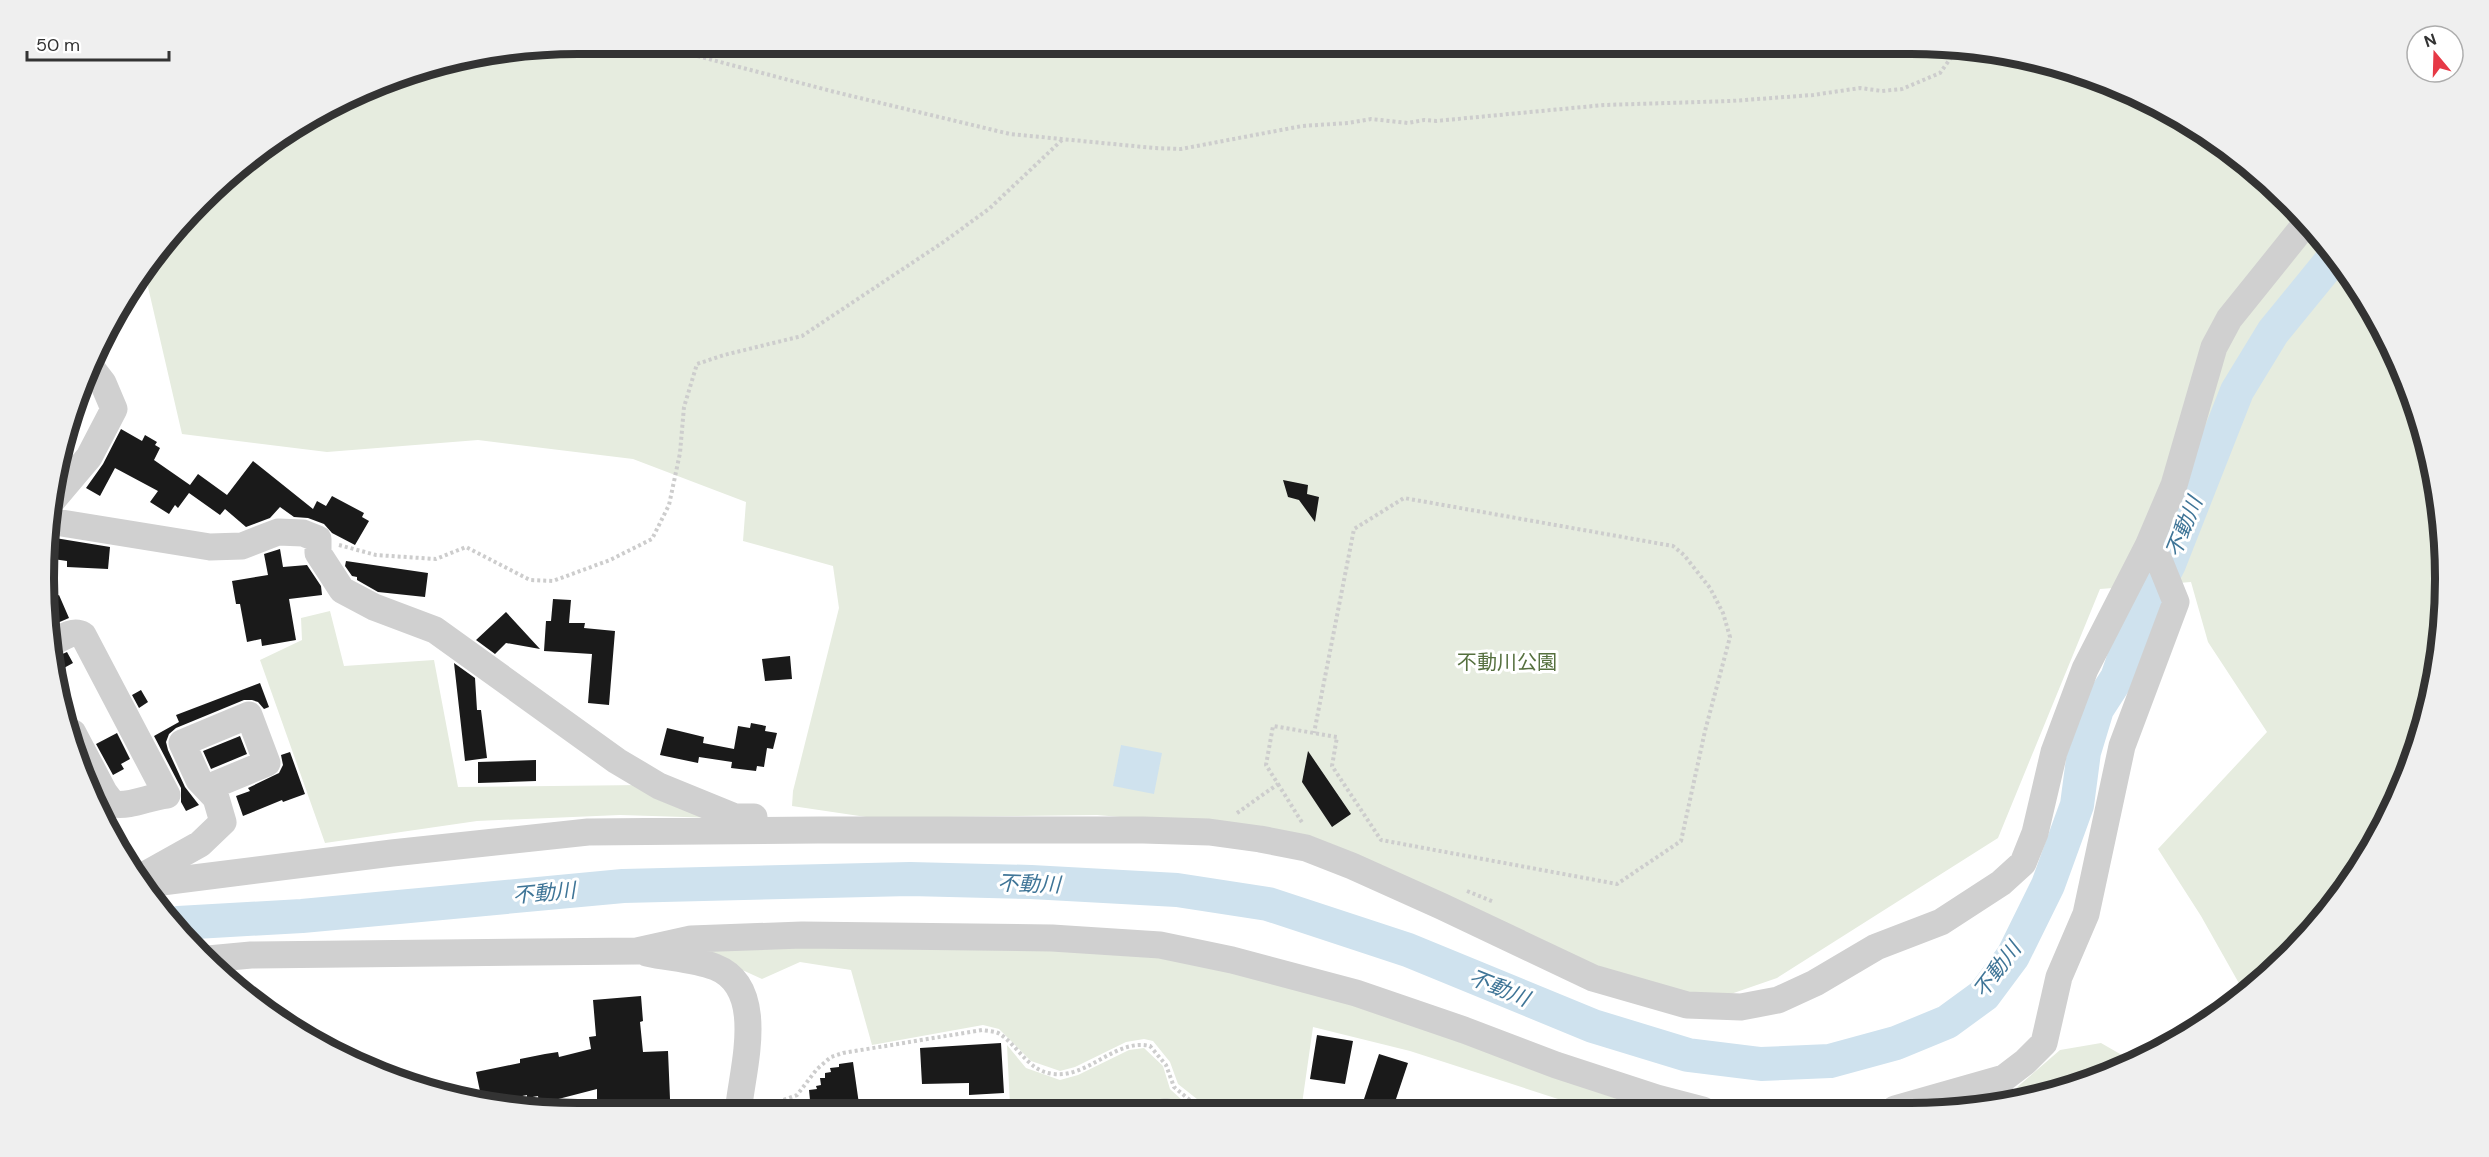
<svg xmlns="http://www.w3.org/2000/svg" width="2489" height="1157" font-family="'DM Sans','Noto Sans JP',sans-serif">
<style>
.green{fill:#e6ecdf}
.water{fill:#cfe2ee}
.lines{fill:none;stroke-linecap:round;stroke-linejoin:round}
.river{stroke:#cfe2ee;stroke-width:34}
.building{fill:#1a1a1a}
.path{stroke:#cdcdcd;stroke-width:4;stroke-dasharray:3 3;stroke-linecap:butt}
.minor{stroke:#d0d0d0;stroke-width:27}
.labels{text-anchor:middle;stroke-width:6;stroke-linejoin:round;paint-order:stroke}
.park-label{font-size:20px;fill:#56703f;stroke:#fff}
.water-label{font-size:21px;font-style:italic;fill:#3f7597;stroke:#fff}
.rim{fill:none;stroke:#333;stroke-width:8}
</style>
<rect width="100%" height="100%" fill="#fff"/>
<path class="green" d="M 579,44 L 1911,44 L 2015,54 L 2115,84 L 2207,133 L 2289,200 L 2355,281 L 2405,373 L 2435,474 L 2445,578 L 2435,683 L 2405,783 L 2335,904 L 2245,994 L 2201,916 L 2158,849 L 2267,732 L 2208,642 L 2191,582 L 2100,589 L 1998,838 L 1777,978 L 1725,996 L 1700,997 L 1632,983 L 1261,829 L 1097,815 L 873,818 L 792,806 L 793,791 L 839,608 L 833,566 L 743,541 L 746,502 L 633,459 L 478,440 L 327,452 L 182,434 L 145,274 L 226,176 L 311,115 L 406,72 Z
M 330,611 L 344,666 L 434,660 L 458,787 L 641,785 L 716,818 L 620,815 L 477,821 L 325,843 L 260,660 L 302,640 L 301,618 Z
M 692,947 L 1141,950 L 1353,1001 L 1668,1110 L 1592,1110 L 1410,1051 L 1313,1027 L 1301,1111 L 1222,1111 L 1207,1107 L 1178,1084 L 1170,1062 L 1153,1041 L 1144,1039 L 1126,1042 L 1075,1067 L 1060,1071 L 1031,1061 L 999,1029 L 983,1025 L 872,1045 L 851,970 L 800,962 L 762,979 Z
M 2101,1043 L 2134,1062 L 2116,1073 L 2004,1103 L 2014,1090 L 2060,1050 Z
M 1007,1045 L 1026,1068 L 1060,1080 L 1078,1075 L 1129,1050 L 1144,1048 L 1163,1066 L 1170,1089 L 1194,1111 C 1171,1108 1145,1104 1122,1112 L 1025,1112 L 1025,1106 L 1010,1105 Z"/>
<path class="water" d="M 1121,745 L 1162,753 L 1154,794 L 1113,786 Z"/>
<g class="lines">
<path class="river" d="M 178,923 L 302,916 L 623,886 L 910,879 L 1031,882 L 1177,890 L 1268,904 L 1408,950 L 1593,1026 L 1688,1055 L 1761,1064 L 1830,1061 L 1896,1043 L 1947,1022 L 1984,995 L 2013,956 L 2048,885 L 2077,805 L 2084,752 L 2097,709 L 2117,678 L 2131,638 L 2169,564 L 2237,391 L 2273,332 L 2335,256"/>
</g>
<path class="building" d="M 121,429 L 142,441 L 145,435 L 157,442 L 155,445 L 160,448 L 154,460 L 190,485 L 198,474 L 227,495 L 253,461 L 313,509 L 317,501 L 326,506 L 332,496 L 364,513 L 362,517 L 369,521 L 355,545 L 332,533 L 324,524 L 308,518 L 294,517 L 280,507 L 270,518 L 246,527 L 225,509 L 220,515 L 189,493 L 178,508 L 175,505 L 169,514 L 150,502 L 158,491 L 115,468 L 100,496 L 86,488 L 103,464 Z
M 1283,480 L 1308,485 L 1307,494 L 1319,497 L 1315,522 L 1299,500 L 1288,497 Z
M 49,537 L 110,547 L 108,569 L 67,567 L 67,561 L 46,558 Z
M 280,549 L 283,567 L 307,565 L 321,586 L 322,595 L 289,599 L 296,640 L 262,646 L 261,639 L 247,642 L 240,604 L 236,604 L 232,581 L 268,575 L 264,554 Z
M 346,561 L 428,573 L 425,597 L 378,592 L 357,580 L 357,577 L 352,576 L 345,566 Z
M 59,595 L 69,618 L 48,627 L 46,601 Z
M 553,599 L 571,600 L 569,623 L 585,623 L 584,628 L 615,631 L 609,705 L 588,703 L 592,654 L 544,651 L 546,621 L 551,621 Z
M 506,612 L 540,649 L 506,643 L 495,654 L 476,640 Z
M 67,652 L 73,663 L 53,674 L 51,659 Z
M 790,656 L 792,679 L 765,681 L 762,659 Z
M 454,663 L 475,678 L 477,710 L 481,710 L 487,758 L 465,761 Z
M 260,683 L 269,707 L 264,709 L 258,702 L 252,700 L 244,700 L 176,728 L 169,734 L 166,742 L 168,750 L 185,787 L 199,805 L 186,811 L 181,802 L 181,788 L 154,736 L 179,722 L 176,715 Z
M 141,690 L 148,702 L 139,708 L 132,695 Z
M 751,723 L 766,726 L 765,731 L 777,733 L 773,749 L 767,748 L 764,767 L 757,766 L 756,771 L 731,768 L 732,762 L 699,757 L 698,763 L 660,755 L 667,728 L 704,737 L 703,743 L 734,749 L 738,726 L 750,728 Z
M 117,733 L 130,759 L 121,764 L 124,769 L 113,775 L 96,744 Z
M 240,736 L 247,754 L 211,769 L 203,751 Z
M 1308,751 L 1351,814 L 1332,827 L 1302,782 Z
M 290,752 L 305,794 L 283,802 L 282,800 L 243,816 L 236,796 L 250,791 L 248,788 L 279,773 L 283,765 L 281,755 Z
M 536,760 L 536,781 L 478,783 L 478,762 Z
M 641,996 L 643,1021 L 640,1022 L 643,1052 L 668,1051 L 670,1099 L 616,1101 L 616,1099 L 597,1099 L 597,1089 L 539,1104 L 538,1096 L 527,1098 L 527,1095 L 498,1101 L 498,1098 L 482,1101 L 476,1072 L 520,1063 L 520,1059 L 545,1054 L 558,1052 L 559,1057 L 591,1049 L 589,1037 L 596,1036 L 593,1000 Z
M 1317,1035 L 1353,1041 L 1345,1084 L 1310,1079 Z
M 1001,1043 L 1004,1093 L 969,1095 L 969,1083 L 922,1084 L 920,1048 Z
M 1379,1054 L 1408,1063 L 1392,1111 L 1360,1111 Z
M 853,1062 L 859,1104 L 811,1110 L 809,1090 L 817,1089 L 816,1086 L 821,1085 L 820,1078 L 825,1078 L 825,1073 L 831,1072 L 830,1068 L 839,1067 L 839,1064 Z"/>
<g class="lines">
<path class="path" d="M 651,44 L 835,92 L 1010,134 L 1154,148 L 1181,149 L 1302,126 L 1348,123 L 1371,119 L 1408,123 L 1424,120 L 1436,121 L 1604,105 L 1731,101 L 1813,95 L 1860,88 L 1882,91 L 1902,89 L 1940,73 L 1958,48
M 339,545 L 376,555 L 436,559 L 466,547 L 530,580 L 553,581 L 610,560 L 652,539 L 669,505 L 680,453 L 684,407 L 697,364 L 724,355 L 802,336 L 945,241 L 990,208 L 1063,139
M 1278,784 L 1303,824
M 1237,813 L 1278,784 L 1266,765 L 1273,726 L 1337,737 L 1332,766 L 1381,840 L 1617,884 L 1681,841 L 1705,731 L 1730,637 L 1723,613 L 1710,588 L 1684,555 L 1673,546 L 1404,498 L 1354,529 L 1314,733
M 1467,891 L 1494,902
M 761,1108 L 797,1095 L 817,1069 L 831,1057 L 843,1053 L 982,1030 C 988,1031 995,1031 1000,1034 C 1019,1047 1029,1072 1054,1074 C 1088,1078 1116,1038 1150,1046 L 1166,1065 L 1174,1087 L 1203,1111"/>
<path class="minor" d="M 51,502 L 89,457 L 114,409 L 103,383 L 93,370
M 49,521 L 210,547 L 242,546 L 278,532 L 303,533 L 318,539 L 318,553 L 342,590 L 374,607 L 435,630 L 617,761 L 659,786 L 735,817 L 754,817
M 50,644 C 60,639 72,629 83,635 L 167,795 C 148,797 131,807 113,804 L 104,792
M 73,733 L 104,792 L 96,796
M 141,877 L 200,844 L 223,822 L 216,798 L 199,780 L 182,743 L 249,715 L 267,763 L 207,788
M 146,884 L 392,853 L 588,832 L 819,830 L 1143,830 L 1209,832 L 1260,839 L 1306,848 L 1352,866 L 1441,906 L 1593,978 L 1687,1005 L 1741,1007 L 1778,1000 L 1815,983 L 1876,947 L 1941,922 L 2001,883 L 2023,863 L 2035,833 L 2054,752 L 2085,669 L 2148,546
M 647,953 C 669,958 694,959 715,967 C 766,987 744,1063 739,1105 L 736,1113
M 208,959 L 251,955 L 637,951 L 691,939 L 802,935 L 1052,938 L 1160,945 L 1232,960 L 1356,993 L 1464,1030 L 1556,1065 L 1657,1098 L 1703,1110
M 1895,1109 L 2004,1078
M 1981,1109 L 2004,1078 L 2025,1062 L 2044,1043 L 2059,977 L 2086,914 L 2122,746 L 2176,602 L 2159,560 L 2148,546 L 2174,485 L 2214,347 L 2229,319 L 2307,222
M 1164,1112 L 1167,1112"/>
</g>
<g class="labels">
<g class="park-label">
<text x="1507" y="669">不動川公園</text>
</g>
<g class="water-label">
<text transform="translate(2184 527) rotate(-68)" y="7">不動川</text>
<text transform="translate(1029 884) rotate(2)" y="7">不動川</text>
<text transform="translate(544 893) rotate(-5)" y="7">不動川</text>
<text transform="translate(1997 970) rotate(-53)" y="7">不動川</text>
<text transform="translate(1499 988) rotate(22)" y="7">不動川</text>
</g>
</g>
<path d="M0 0H2489V1157H0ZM578 54H1911A524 524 0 0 1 2435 578V579A524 524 0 0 1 1911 1103H578A524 524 0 0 1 54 579V578A524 524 0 0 1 578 54Z" fill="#efefef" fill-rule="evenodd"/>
<path class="rim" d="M578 54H1911A524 524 0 0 1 2435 578V579A524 524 0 0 1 1911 1103H578A524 524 0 0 1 54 579V578A524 524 0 0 1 578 54Z"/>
<g transform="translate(2435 54) rotate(341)"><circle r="28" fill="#ffffff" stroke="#adadad" stroke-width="1.5"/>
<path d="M0-4.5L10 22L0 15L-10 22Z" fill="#e63946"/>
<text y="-9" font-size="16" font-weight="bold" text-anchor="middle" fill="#333333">N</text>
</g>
<path d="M27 51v9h142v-9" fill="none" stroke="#333333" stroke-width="3"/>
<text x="36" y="51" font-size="18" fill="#333333" stroke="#ffffff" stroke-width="4.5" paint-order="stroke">50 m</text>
</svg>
